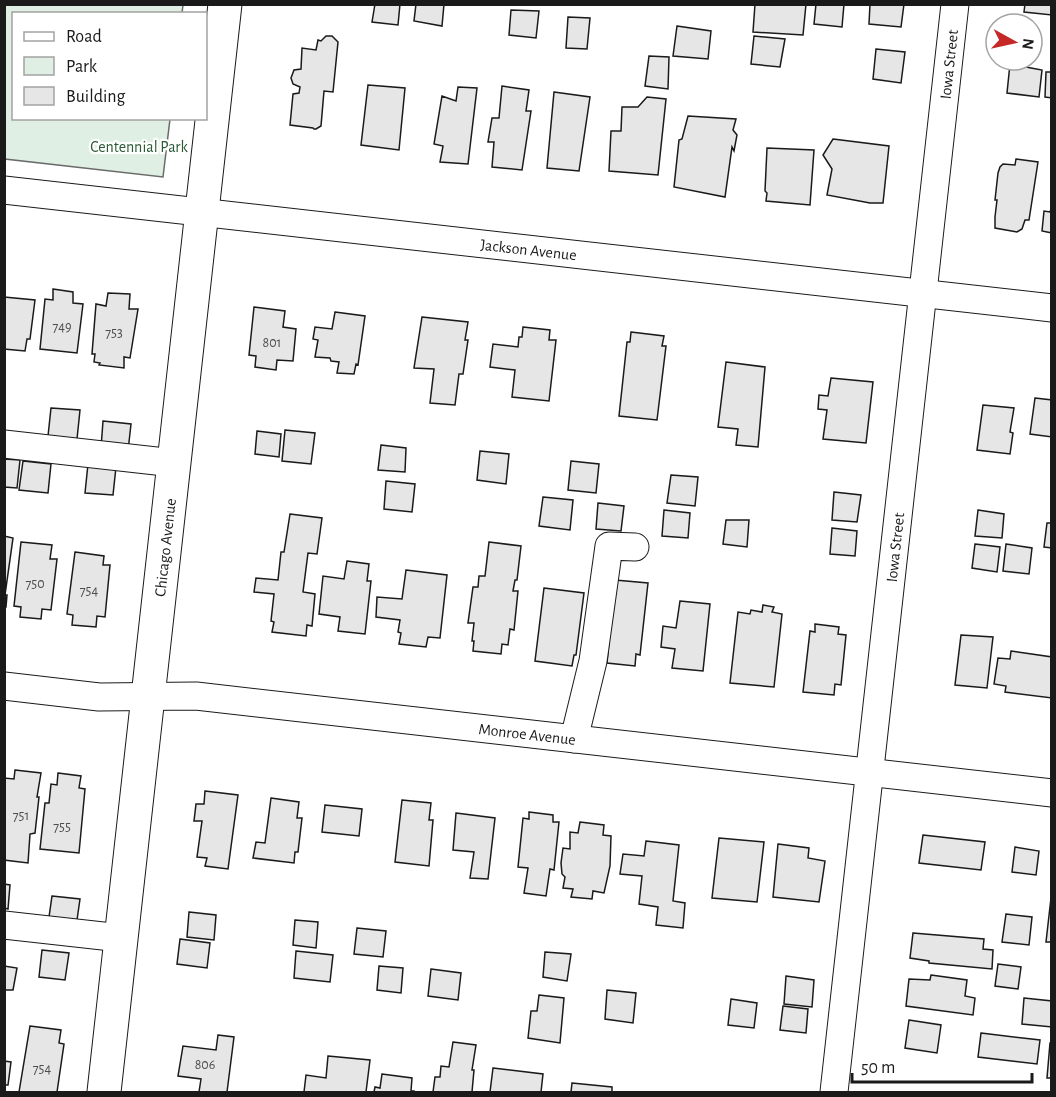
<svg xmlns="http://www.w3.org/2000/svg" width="1056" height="1097" font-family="'Alegreya Sans',sans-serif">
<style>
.green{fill:#e0efe3;stroke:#6a6a6a;stroke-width:1.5}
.building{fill:#e6e6e6;stroke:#1a1a1a;stroke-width:1.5}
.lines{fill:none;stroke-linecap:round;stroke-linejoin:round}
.minor-casing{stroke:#1a1a1a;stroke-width:29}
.major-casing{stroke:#1a1a1a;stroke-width:35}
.minor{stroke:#fff;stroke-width:27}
.major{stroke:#fff;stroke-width:33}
.labels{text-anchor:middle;stroke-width:4.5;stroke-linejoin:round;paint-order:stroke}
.number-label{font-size:14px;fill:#4d4d4d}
.street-label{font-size:16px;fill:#1a1a1a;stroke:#fff}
.park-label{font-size:16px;fill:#2b5a34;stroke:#fff}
</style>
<rect width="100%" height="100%" fill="#fff"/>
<path class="green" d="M 5,4 L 183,5 L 182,13 L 14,14 L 14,118 L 170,119 L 163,177 L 5,159 Z"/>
<path class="building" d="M 375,4 L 400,4 L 398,25 L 372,22 Z
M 416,4 L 444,4 L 442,26 L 414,21 Z
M 755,4 L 806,4 L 803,35 L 753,32 Z
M 816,4 L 844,4 L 842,27 L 814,24 Z
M 870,4 L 904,4 L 901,27 L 869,24 Z
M 1025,4 L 1052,4 L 1052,15 L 1024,12 Z
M 511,10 L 539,11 L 536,38 L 509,35 Z
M 568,17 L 590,18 L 587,49 L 566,48 Z
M 677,26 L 711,31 L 708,59 L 673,56 Z
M 326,36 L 332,36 L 338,42 L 333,92 L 324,91 L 321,126 L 316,129 L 314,129 L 313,128 L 290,125 L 293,94 L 299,93 L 300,87 L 293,84 L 291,78 L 294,70 L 301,69 L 302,48 L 316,50 L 318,40 L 321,41 Z
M 754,36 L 785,39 L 780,67 L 751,64 Z
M 876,49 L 905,52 L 901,83 L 873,79 Z
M 649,56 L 669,57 L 668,89 L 645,86 Z
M 1010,64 L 1042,70 L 1039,97 L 1007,93 Z
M 1046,72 L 1052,72 L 1052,98 L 1045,97 Z
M 368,85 L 405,88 L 399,150 L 361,145 Z
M 502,86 L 529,90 L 526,111 L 531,111 L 522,170 L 492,167 L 494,142 L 488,142 L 492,118 L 499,118 Z
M 458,87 L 477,88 L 468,164 L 440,162 L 443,146 L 434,144 L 442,96 L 456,101 Z
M 554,92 L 590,97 L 579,171 L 547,168 Z
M 647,97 L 666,99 L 658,175 L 609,171 L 611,131 L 621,131 L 622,107 L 638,107 Z
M 688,116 L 736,119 L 733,130 L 737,135 L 734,151 L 732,147 L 725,197 L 674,187 L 679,140 L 682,139 Z
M 833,139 L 889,146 L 883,203 L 870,203 L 827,195 L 832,169 L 823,155 Z
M 767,148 L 814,150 L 810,205 L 766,201 L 767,193 L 765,191 Z
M 1016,159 L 1038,162 L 1029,220 L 1025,220 L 1022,229 L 1017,232 L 995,228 L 995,217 L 997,200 L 995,200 L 998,173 L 1000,167 L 1003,164 L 1015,165 Z
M 1052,206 L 1052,233 L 1042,231 L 1044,211 L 1050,212 Z
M 53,289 L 73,292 L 73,303 L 83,304 L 77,353 L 40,349 L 45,299 L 53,300 Z
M 108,293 L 130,294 L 129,309 L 138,309 L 130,358 L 124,357 L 124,368 L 99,365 L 100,363 L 94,362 L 95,354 L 92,354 L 96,304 L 106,306 Z
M 4,297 L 35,300 L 30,339 L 27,339 L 25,351 L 4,349 Z
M 254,307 L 285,311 L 283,327 L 296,329 L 293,361 L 277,360 L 276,370 L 255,367 L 256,356 L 249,355 Z
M 335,312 L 365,316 L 358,365 L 356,364 L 354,374 L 337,373 L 339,362 L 331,361 L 330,358 L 315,357 L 318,340 L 313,339 L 315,327 L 332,329 Z
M 422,317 L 468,322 L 465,340 L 468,340 L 463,374 L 459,374 L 455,405 L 430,403 L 434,369 L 414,368 Z
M 523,327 L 550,330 L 549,340 L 556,340 L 549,401 L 512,397 L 515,370 L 490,367 L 493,344 L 518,347 L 519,337 L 522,337 Z
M 631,332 L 664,336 L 662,346 L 666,346 L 657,420 L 619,416 L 627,342 L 630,342 Z
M 726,362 L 765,367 L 758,447 L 736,445 L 738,429 L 718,427 Z
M 831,378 L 873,382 L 866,443 L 823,439 L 827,410 L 818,409 L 819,395 L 828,396 Z
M 1035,398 L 1052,400 L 1052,437 L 1030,434 Z
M 983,405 L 1014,408 L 1010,432 L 1013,433 L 1010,454 L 977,450 Z
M 51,408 L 80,410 L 77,439 L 48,436 Z
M 103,421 L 131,424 L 128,451 L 101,448 Z
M 285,430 L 315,433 L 311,464 L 282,461 Z
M 257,431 L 281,434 L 279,457 L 255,454 Z
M 381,445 L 406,448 L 405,472 L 378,470 Z
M 480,451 L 509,454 L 506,484 L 477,480 Z
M 4,459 L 20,460 L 17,488 L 4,487 Z
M 23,461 L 51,464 L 48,493 L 19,490 Z
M 571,461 L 599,464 L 596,493 L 568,490 Z
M 88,464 L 116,467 L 113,495 L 85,493 Z
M 671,475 L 698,477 L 695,506 L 667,503 Z
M 386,481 L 415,484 L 412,512 L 384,509 Z
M 834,492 L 861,495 L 857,522 L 832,520 Z
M 543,497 L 573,500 L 570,530 L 539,526 Z
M 598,503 L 624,506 L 621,531 L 596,529 Z
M 664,510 L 690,513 L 688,538 L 662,536 Z
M 978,510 L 1004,514 L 1002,538 L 975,536 Z
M 290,514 L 322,518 L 317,554 L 308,553 L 303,592 L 315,594 L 312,626 L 307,625 L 306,636 L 272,632 L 274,622 L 271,621 L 274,594 L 254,592 L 256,578 L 278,580 L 281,552 L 284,552 Z
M 726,520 L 749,520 L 747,547 L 723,544 Z
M 1047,523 L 1052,523 L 1052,548 L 1044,547 Z
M 832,528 L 857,531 L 855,556 L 830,554 Z
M 4,536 L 13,538 L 5,595 L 7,595 L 6,607 L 4,607 Z
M 21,542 L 52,545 L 50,559 L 57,559 L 51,610 L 42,609 L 41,619 L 20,617 L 21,607 L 14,606 Z
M 489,542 L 521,546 L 517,580 L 515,580 L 513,591 L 518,591 L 514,630 L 510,629 L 508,645 L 502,644 L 501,654 L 473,651 L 474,641 L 472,641 L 474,623 L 468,623 L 473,587 L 478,587 L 479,576 L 485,576 Z
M 975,544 L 1000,547 L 997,572 L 972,568 Z
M 1006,544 L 1032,548 L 1029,574 L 1003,571 Z
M 75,552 L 104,556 L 103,565 L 110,565 L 105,617 L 97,616 L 96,627 L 72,625 L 73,615 L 67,614 Z
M 347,561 L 369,564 L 367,581 L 371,581 L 365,634 L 338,631 L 340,617 L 319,614 L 323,576 L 344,579 Z
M 406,570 L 447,575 L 440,638 L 428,637 L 426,647 L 399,644 L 401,633 L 398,632 L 400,620 L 376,617 L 377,597 L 402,599 Z
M 615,580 L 648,583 L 640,655 L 636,654 L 635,666 L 607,663 Z
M 544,588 L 584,593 L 576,655 L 574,655 L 572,666 L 535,661 Z
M 680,601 L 710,604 L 703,671 L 672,668 L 675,649 L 661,647 L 663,626 L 676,628 Z
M 763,605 L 774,607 L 772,612 L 782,614 L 774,687 L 730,683 L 738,612 L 750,614 L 751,610 L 762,612 Z
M 815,624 L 839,627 L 838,634 L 846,635 L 841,685 L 835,684 L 834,695 L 803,692 L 810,631 L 815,632 Z
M 961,635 L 993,637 L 987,688 L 955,685 Z
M 1011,651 L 1052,657 L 1052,698 L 1005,692 L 1006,686 L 994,684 L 998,658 L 1010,659 Z
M 15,770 L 41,773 L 37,797 L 39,797 L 35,833 L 30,834 L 28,863 L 4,860 L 4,778 L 14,779 Z
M 58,773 L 81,776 L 79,788 L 85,789 L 79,853 L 40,849 L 45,803 L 49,803 L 51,784 L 57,785 Z
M 205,791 L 238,795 L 228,869 L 205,866 L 207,858 L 197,857 L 202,821 L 194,821 L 196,804 L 204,804 Z
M 271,798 L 299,802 L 297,818 L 302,818 L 298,852 L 295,852 L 294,863 L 253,858 L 256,842 L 265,843 Z
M 402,800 L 431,803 L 429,820 L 433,820 L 429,866 L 395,862 Z
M 325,805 L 362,809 L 359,836 L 322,832 Z
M 529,812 L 553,815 L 553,822 L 559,822 L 554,870 L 550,869 L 546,896 L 524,893 L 528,868 L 518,867 L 523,818 L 529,819 Z
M 456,813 L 495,818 L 488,879 L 470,878 L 474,852 L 453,850 Z
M 580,822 L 604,825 L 603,835 L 611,836 L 610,866 L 604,893 L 593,891 L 592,899 L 571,897 L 573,889 L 563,888 L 565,877 L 562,874 L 561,863 L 563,848 L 570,849 L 570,832 L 578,833 Z
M 923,835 L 985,842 L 981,870 L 919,863 Z
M 719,838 L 764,842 L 757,902 L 712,898 Z
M 646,841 L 679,845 L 673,901 L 685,903 L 683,928 L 656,925 L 658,907 L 639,904 L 642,876 L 620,874 L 623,854 L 644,856 Z
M 778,844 L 809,848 L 808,858 L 825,861 L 819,902 L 773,897 Z
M 1015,847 L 1039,851 L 1036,875 L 1012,872 Z
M 4,884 L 10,885 L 8,909 L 4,908 Z
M 52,896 L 80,899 L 76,927 L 48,924 Z
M 1051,898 L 1052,898 L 1052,942 L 1046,942 Z
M 189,912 L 216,915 L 214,940 L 187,937 Z
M 1006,914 L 1032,917 L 1029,945 L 1002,942 Z
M 295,920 L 318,922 L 316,948 L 293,945 Z
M 357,928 L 386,931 L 383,957 L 354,954 Z
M 913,933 L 984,939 L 983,949 L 993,950 L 992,969 L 929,963 L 929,961 L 910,958 Z
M 180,939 L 210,943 L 207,968 L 177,964 Z
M 42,950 L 69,953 L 65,980 L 39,977 Z
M 296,951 L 333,955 L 330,982 L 294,978 Z
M 545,952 L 571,954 L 567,981 L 543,977 Z
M 998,964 L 1021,967 L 1018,989 L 995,986 Z
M 4,966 L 17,968 L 13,990 L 4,990 Z
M 379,966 L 403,968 L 401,993 L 377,990 Z
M 431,969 L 461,973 L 458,1000 L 428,996 Z
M 931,975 L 967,980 L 965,996 L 975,998 L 973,1015 L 906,1006 L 909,979 L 930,980 Z
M 786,976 L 814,980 L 812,1007 L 784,1004 Z
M 607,990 L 636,993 L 633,1023 L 605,1019 Z
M 539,995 L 564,998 L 560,1043 L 528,1038 L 531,1011 L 537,1011 Z
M 1024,998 L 1052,1001 L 1052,1027 L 1022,1024 Z
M 731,999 L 757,1003 L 754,1028 L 728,1025 Z
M 783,1006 L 808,1009 L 806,1033 L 780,1030 Z
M 909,1020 L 941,1025 L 937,1053 L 905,1048 Z
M 30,1026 L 61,1030 L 59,1043 L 64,1044 L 57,1092 L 19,1092 Z
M 981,1033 L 1040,1040 L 1037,1064 L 978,1057 Z
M 218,1035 L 234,1037 L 227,1092 L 199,1092 L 201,1079 L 178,1076 L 183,1046 L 216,1050 Z
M 453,1042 L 476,1045 L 472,1070 L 474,1070 L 472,1092 L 433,1092 L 435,1077 L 440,1077 L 441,1066 L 449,1067 Z
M 1050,1043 L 1052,1043 L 1052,1078 L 1047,1078 Z
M 328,1056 L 370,1060 L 366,1092 L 304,1092 L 306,1075 L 326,1078 Z
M 4,1061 L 11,1062 L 8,1085 L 4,1085 Z
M 493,1068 L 543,1074 L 541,1092 L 490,1092 Z
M 382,1074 L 412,1078 L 411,1091 L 414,1091 L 414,1092 L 374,1092 L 375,1087 L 380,1088 Z
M 572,1083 L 612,1087 L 612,1092 L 571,1092 Z"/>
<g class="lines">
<defs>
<g id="minor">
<path id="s1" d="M 4,190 L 1052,308"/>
<path d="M 4,444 L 174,463"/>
<path id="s2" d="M 4,686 L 99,697 L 196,696 L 1052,793"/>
<path d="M 574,739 L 593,661 L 609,546 L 635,547"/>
<path d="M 4,925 L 121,938"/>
<path id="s3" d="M 834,1092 L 955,4"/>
</g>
<g id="major">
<path id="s4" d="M 104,1092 L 225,4"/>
</g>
</defs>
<use href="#minor" class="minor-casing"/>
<use href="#major" class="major-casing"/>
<use href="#minor" class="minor"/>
<use href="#major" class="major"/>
</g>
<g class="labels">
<g class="number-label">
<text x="62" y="331">749</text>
<text x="114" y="337">753</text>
<text x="272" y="347">801</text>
<text x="35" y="588">750</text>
<text x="89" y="595">754</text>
<text x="21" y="820">751</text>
<text x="62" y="831">755</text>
<text x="205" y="1069">806</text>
<text x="42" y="1073">754</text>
</g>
<g class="street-label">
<text dy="6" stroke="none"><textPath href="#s3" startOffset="1034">Iowa Street</textPath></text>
<text dy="6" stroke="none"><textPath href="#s1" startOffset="528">Jackson Avenue</textPath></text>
<text dy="6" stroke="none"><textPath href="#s4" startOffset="548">Chicago Avenue</textPath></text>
<text dy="6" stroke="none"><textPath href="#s3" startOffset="548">Iowa Street</textPath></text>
<text dy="6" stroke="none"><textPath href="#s2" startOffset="526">Monroe Avenue</textPath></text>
</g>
<g class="park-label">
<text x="139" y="152">Centennial Park</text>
</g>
</g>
<rect width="1056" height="1097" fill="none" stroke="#1a1a1a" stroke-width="12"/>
<rect x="12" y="12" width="195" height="108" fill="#ffffff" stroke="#a3a3a3" stroke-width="1.5"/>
<rect x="24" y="32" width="30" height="9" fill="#ffffff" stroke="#a3a3a3" stroke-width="1.5"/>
<text x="66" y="42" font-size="18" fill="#1a1a1a">Road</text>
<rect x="24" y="57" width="30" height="18" fill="#e0efe3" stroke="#a3a3a3" stroke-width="1.5"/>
<text x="66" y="72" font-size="18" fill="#1a1a1a">Park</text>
<rect x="24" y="87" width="30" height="18" fill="#e6e6e6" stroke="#a3a3a3" stroke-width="1.5"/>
<text x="66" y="102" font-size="18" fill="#1a1a1a">Building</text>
<g transform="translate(1014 42) rotate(98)"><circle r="28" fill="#ffffff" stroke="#a3a3a3" stroke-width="1.5"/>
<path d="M0-4.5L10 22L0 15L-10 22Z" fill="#c62828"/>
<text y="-9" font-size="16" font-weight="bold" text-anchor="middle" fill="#1a1a1a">N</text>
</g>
<path d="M852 1073v9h180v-9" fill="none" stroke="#1a1a1a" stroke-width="3"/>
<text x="861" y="1073" font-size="18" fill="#1a1a1a" stroke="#ffffff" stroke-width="4.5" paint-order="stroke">50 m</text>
</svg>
